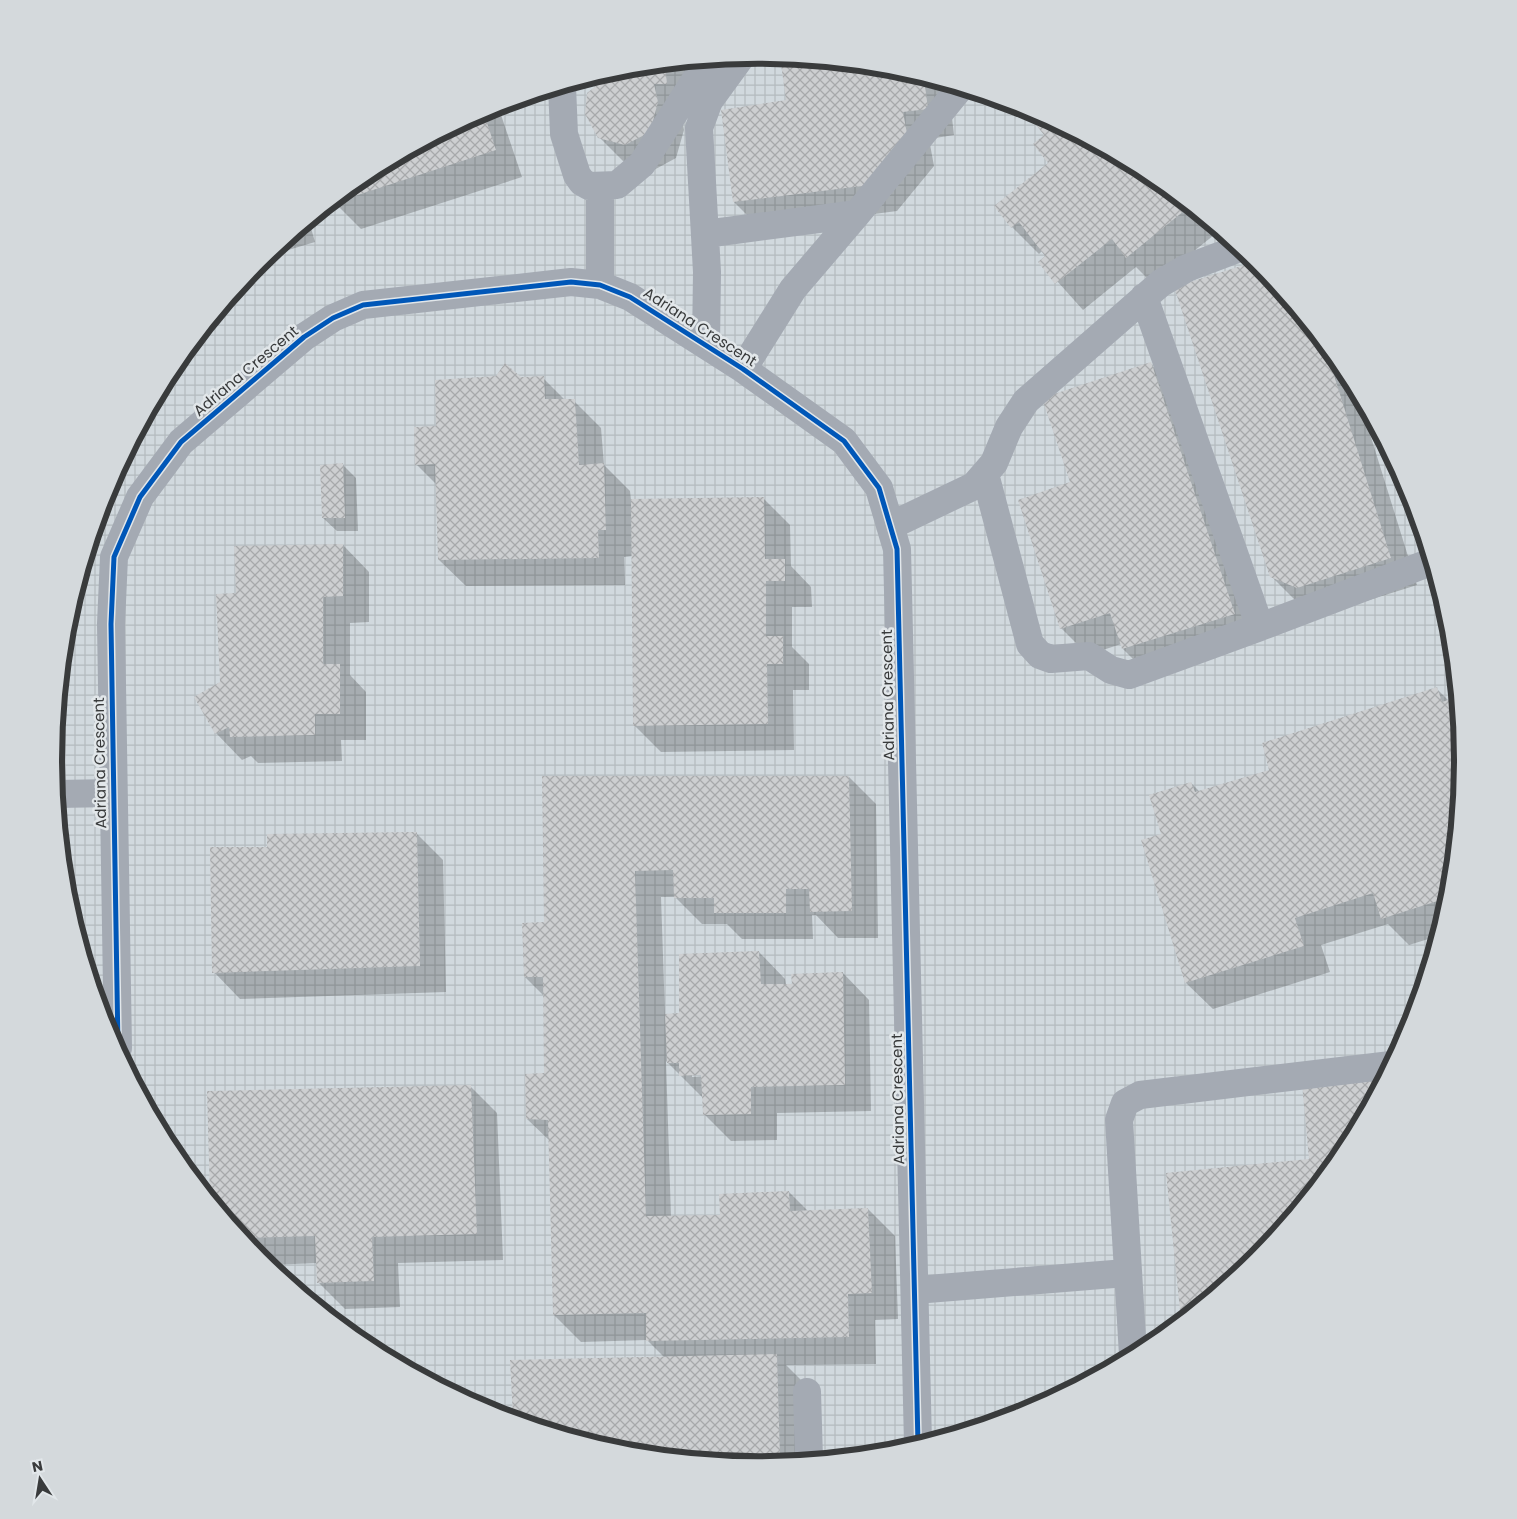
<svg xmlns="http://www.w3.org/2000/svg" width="1517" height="1519" font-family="Poppins,sans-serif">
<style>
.industrial{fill:url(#industrial-grid)}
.shadow{fill:#0003;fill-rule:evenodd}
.building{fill:url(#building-cross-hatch)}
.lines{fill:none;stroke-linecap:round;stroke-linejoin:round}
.minor{stroke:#a4aab3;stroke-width:28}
.cycleway-casing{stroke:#e2e7ea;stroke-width:8}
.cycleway{stroke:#0057b8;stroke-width:5}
.labels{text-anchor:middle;stroke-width:5;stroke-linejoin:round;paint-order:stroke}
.street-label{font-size:15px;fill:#393b3c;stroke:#e2e7ea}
.rim{fill:none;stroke:#393b3c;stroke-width:6}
</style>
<defs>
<pattern id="industrial-grid" width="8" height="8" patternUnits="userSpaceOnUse" patternTransform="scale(1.25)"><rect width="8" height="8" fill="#d1d9de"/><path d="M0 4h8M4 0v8" fill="none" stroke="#b4bbbf"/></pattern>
<pattern id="building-cross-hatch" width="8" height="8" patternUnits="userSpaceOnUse" patternTransform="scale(1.25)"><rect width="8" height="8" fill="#cdcfd1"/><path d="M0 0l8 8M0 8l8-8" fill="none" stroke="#a7a9ab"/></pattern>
</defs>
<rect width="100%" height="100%" fill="#e4e6e8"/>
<path class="industrial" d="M56 760a702 702 0 1 1 1404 0a702 702 0 1 1-1404 0Z"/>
<path class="shadow" d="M 782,57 L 896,68 L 948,84 L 954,135 L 929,139 L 934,166 L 897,211 L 761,229 L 734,202 L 787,101 Z
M 718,59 L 680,110 L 684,130 L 676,158 L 652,171 L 626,164 L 599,137 L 610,72 L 621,68 Z
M 498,106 L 522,177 L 361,229 L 335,203 L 334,201 L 367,173 Z
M 1037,113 L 1150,174 L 1219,231 L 1153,284 L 1136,267 L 1083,310 L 1040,262 L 1046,256 L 1042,251 L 1039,254 L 1012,227 L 996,206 L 1049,164 L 1046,135 Z
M 309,221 L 315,242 L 265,257 Z
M 1258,262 L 1345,368 L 1356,389 L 1417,585 L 1325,614 L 1298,603 L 1271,576 Z
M 1151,364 L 1177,391 L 1261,641 L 1150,676 L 1123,649 L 1121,644 L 1088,655 L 1061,628 L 1071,483 Z
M 520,378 L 543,378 L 566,401 L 574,401 L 601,428 L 604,465 L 630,491 L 631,500 L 763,498 L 790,525 L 791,566 L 811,587 L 812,607 L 792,607 L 792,647 L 809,664 L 809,690 L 793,690 L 794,750 L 661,752 L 634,725 L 633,556 L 624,557 L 625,585 L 466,586 L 439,560 L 436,484 L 417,465 L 437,427 Z
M 342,464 L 356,478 L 358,531 L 337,531 L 323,518 Z
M 343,545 L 369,572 L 369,622 L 350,623 L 350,675 L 366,692 L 366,740 L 341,740 L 342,761 L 258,763 L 251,756 L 242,760 L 216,733 L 222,682 L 238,594 Z
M 63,671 L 65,723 L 57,723 Z
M 1437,689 L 1449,701 L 1457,698 L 1463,760 L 1450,897 L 1438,936 L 1409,945 L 1388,924 L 1321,945 L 1330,972 L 1213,1009 L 1186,983 L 1162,835 L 1191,783 L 1200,792 L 1270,771 Z
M 543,777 L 849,777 L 876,804 L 878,938 L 838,938 L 816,915 L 812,915 L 813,939 L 742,939 L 727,924 L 702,924 L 675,897 L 661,897 L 665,1015 L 680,1014 L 759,952 L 785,979 L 786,985 L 843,973 L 869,1000 L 871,1111 L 777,1113 L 777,1140 L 731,1141 L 705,1115 L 704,1099 L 666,1061 L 671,1217 L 721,1216 L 789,1192 L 809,1212 L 868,1209 L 895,1236 L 898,1319 L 875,1320 L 876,1364 L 786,1365 L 803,1382 L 806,1460 L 758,1464 L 621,1451 L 665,1358 L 647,1340 L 581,1342 L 554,1315 L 550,1141 L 527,1119 L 545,1075 L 544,996 L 525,977 L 546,924 ZM 692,1074 L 707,1074 L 707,1076 L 692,1077 Z
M 416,833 L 443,860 L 446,992 L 240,999 L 214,972 L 268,848 Z
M 1384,1078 L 1344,1151 L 1257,1258 L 1182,1319 L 1167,1174 L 1310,1160 Z
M 470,1086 L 497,1113 L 503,1260 L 398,1263 L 400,1307 L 345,1309 L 318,1282 L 318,1263 L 269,1265 L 260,1258 L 211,1199 Z"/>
<path class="building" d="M 780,57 L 896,68 L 924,77 L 928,109 L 903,112 L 908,139 L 870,185 L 733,202 L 721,110 L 786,100 Z
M 665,64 L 667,84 L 654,84 L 658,102 L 650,132 L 625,145 L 598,138 L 585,114 L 587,93 L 609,76 L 609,72 L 621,68 Z
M 483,111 L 496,150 L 333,203 L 333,202 L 367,173 Z
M 1036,112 L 1150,174 L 1190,206 L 1126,258 L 1112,239 L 1055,284 L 1038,262 L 1045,256 L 1019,222 L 1011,228 L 994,206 L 1048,163 L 1033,144 L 1044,135 L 1030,117 Z
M 1257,261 L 1324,343 L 1391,558 L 1297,588 L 1270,577 L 1174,287 Z
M 1151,362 L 1235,614 L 1122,649 L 1110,613 L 1060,629 L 1018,500 L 1070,482 L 1042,398 Z
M 505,363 L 521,377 L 544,376 L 545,399 L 575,399 L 579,465 L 604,463 L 606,530 L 598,530 L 599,558 L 438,560 L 435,464 L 415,465 L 414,427 L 436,426 L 435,380 L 496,376 Z
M 343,463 L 345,518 L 322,518 L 320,465 Z
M 764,497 L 765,559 L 785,559 L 785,581 L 766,581 L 766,636 L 783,636 L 783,664 L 767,664 L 768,724 L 633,726 L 631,499 Z
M 343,544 L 343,596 L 323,597 L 323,664 L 340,664 L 340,714 L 315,714 L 315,735 L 230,737 L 229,727 L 215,734 L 194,697 L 220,682 L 216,594 L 236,593 L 234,546 Z
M 1437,687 L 1442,702 L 1457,697 L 1463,760 L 1450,897 L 1381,919 L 1373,893 L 1295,918 L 1304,946 L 1185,983 L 1141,840 L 1161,834 L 1149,795 L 1191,782 L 1195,792 L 1269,770 L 1262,743 Z
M 542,776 L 849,776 L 852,911 L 810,912 L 809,889 L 786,889 L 786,913 L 714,913 L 714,898 L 674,898 L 673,870 L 635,871 L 646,1216 L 720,1215 L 719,1194 L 789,1191 L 790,1211 L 868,1208 L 872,1293 L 848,1294 L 849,1337 L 646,1341 L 646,1313 L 553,1315 L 548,1120 L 526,1119 L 525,1074 L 544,1073 L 543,977 L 524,977 L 522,923 L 544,922 Z
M 417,832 L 420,966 L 212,973 L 210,847 L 267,847 L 267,834 Z
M 759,951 L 761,984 L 792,984 L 791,974 L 843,972 L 845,1085 L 751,1087 L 751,1114 L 703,1115 L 701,1075 L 679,1076 L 679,1063 L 667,1063 L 665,1014 L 679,1013 L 679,954 Z
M 1384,1076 L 1344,1151 L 1257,1258 L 1181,1320 L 1166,1173 L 1309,1159 L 1302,1084 Z
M 471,1085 L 477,1234 L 372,1237 L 374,1281 L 317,1283 L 315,1236 L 244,1238 L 210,1197 L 207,1091 Z
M 777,1354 L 780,1458 L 716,1460 L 621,1451 L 513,1418 L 510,1360 Z"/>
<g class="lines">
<path class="minor" d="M 562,86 L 564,134 L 577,175 L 582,182 L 589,186 L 617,185 L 642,164 L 708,60
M 600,186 L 600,285
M 705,234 L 857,214 L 960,88
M 1144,297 L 1260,627 L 1431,562
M 706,345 L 707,272 L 699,128 L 709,101 L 741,57
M 743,369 L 793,289 L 857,214
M 985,474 L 1030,644 L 1040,655 L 1051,659 L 1089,656 L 1111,670 L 1129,675 L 1260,627
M 890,526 L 974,486 L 994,463 L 1009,427 L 1026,401 L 1161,283 L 1187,268 L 1240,248
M 57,794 L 113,793
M 118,1048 L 111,624 L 114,557 L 140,497 L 181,442 L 304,337 L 333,318 L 363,305 L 571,282 L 600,285 L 630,297 L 743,369 L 844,441 L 879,488 L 897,549 L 918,1444
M 915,1290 L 1126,1273
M 1133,1355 L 1119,1120 L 1125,1103 L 1140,1095 L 1391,1065
M 807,1392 L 809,1459"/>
<defs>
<path id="cycleway" d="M 118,1048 L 111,624 L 114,557 L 140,497 L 181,442 L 304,337 L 333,318 L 363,305 L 571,282 L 600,285 L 630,297 L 743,369 L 844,441 L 879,488 L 897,549 L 918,1444"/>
</defs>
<use href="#cycleway" class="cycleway-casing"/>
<use href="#cycleway" class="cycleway"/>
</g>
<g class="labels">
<g class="street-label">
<text transform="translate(700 327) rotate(33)" y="5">Adriana Crescent</text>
<text transform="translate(246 371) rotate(-40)" y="5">Adriana Crescent</text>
<text transform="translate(888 695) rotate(-91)" y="5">Adriana Crescent</text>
<text transform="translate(100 763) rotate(-91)" y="5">Adriana Crescent</text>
<text transform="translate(898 1099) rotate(-91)" y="5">Adriana Crescent</text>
</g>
</g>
<path d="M0 0H1517V1519H0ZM62 760a696 696 0 1 1 1392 0a696 696 0 1 1-1392 0Z" fill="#d4d9dc" fill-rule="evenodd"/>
<path class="rim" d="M62 760a696 696 0 1 1 1392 0a696 696 0 1 1-1392 0Z"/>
<g transform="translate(40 1479) rotate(348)" stroke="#e2e7ea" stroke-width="4" paint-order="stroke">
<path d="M0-4L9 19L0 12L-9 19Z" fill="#393b3c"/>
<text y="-8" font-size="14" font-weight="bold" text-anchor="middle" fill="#393b3c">N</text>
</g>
</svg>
